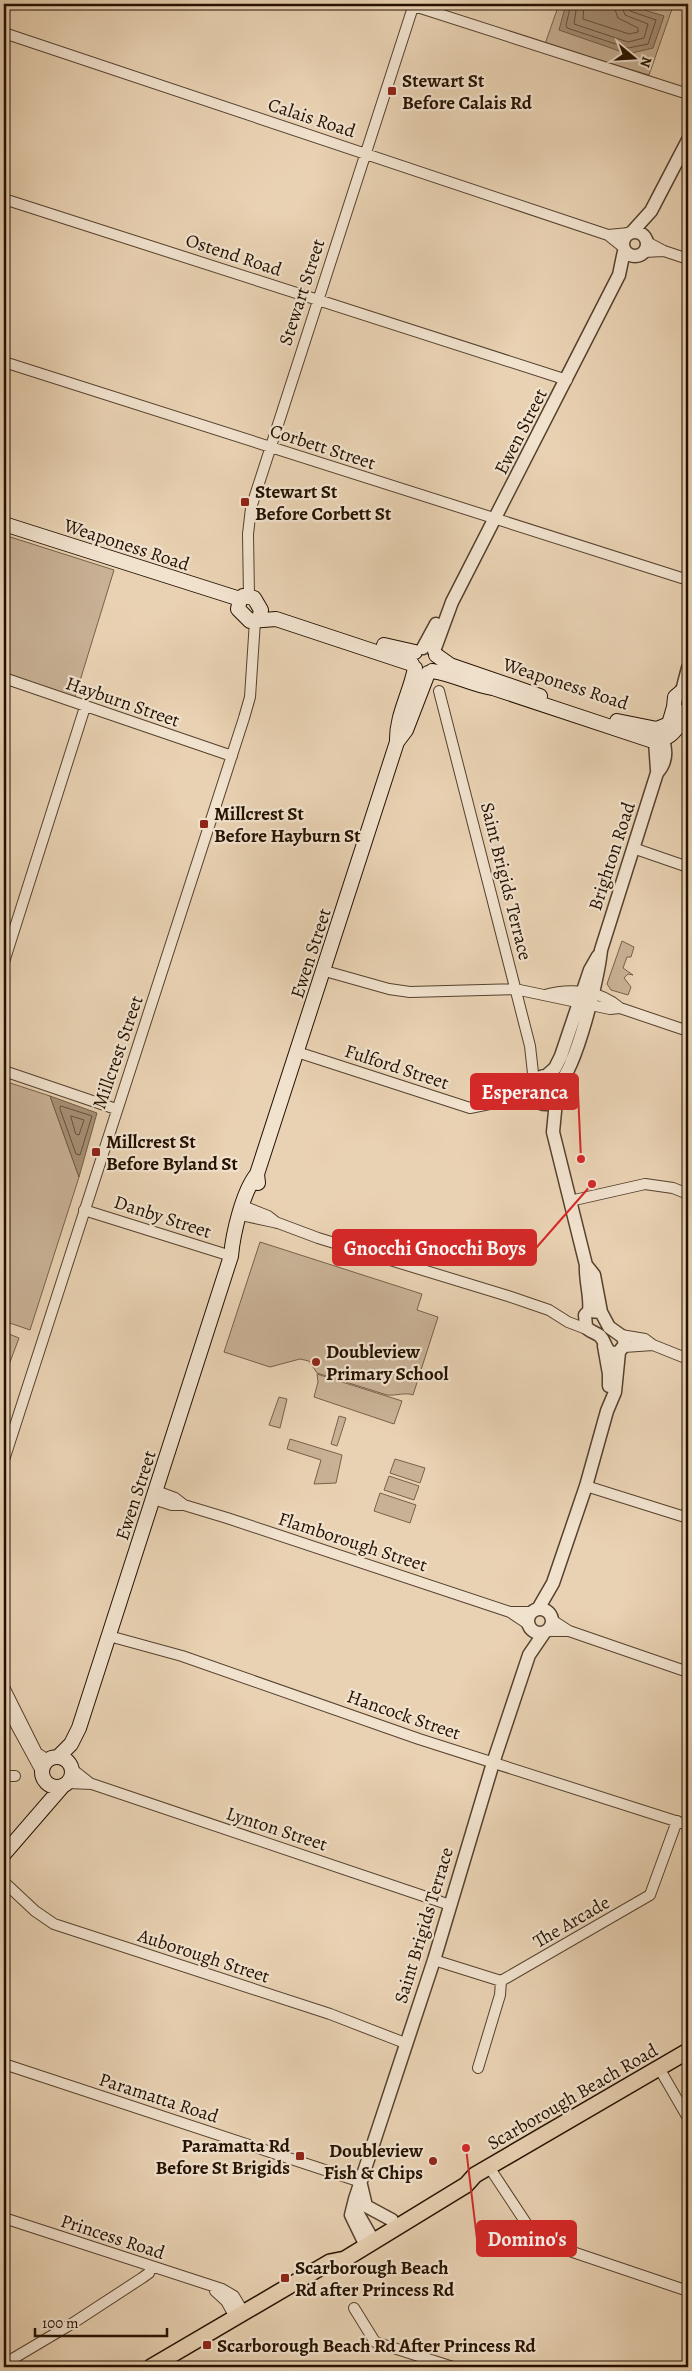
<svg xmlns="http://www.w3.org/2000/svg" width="692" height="2371" font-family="Alegreya,serif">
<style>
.green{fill:#c8b195;stroke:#76614a}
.water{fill:#a69076;stroke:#725d47}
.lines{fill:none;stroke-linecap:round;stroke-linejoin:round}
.shore{stroke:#65503b;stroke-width:1}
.minor-casing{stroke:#55412d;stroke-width:12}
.tertiary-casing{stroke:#55412d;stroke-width:15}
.secondary-casing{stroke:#241100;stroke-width:16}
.primary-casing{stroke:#241100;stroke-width:18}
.minor{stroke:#f1e2ce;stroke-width:10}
.tertiary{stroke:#f1e2ce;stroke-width:12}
.secondary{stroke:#f1e2ce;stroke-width:14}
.primary{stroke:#e9d2b3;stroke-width:15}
.poi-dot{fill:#8f2418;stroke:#f1e2ce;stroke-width:2}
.labels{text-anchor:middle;stroke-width:4.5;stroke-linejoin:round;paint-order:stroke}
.poi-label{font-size:19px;font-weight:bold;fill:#241100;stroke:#f1e2ce;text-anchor:start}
.street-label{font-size:19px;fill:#241100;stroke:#f1e2ce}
.leader{fill:none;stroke:#d62828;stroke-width:2}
.callout-dot{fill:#d62828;stroke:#f1e2ce;stroke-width:2}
.callout{fill:#d62828;stroke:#d62828;stroke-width:2}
.callout-label{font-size:20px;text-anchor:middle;font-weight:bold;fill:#fff}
</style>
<rect width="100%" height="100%" fill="#e9d2b3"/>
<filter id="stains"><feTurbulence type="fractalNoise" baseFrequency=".004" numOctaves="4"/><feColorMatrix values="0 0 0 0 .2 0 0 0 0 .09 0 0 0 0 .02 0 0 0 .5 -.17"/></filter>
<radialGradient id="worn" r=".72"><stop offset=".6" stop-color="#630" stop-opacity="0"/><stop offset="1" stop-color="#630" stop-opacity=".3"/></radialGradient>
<path class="green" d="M 559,4 L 657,4 L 672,9 L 649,75 L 545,44 Z
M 4,535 L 114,570 L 75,697 L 4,675 Z
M 622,941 L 634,947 L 631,957 L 627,957 L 623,968 L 633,975 L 628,974 L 624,978 L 631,987 L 628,995 L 611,990 L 607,984 Z
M 4,1081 L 50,1096 L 79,1177 L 30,1330 L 4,1321 Z
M 260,1242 L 422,1294 L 417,1310 L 438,1317 L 413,1395 C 405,1392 396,1396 387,1395 L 317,1373 L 309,1361 L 300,1359 L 270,1367 L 224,1352 Z
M 4,1332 L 19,1338 L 4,1378 Z
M 317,1374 L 402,1401 L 394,1424 L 314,1397 L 318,1382 Z
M 279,1397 L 287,1399 L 280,1428 L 269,1425 Z
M 339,1416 L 346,1418 L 337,1446 L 331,1444 Z
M 290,1439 L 342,1455 L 336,1483 L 314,1484 L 321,1460 L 287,1449 Z
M 395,1459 L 425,1468 L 420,1483 L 390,1473 Z
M 389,1476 L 419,1486 L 414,1500 L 384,1490 Z
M 380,1493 L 416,1505 L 410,1523 L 374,1511 Z"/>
<path class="water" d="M 566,4 L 625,4 L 664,16 L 653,48 L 628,54 L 559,30 Z
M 50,1096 L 97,1113 L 79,1177 Z"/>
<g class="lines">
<path class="shore" d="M 571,4 L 566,25 L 567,28 L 628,48 L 648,44 L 656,20 L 630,11 L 627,4
M 577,4 L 574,24 L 628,42 L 644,38 L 648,24 L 625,15 L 621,4
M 584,4 L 583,19 L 629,34 L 638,32 L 638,28 L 618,18 L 613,4
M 61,1106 L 92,1116 L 80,1155 L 76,1154 L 60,1109 Z
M 71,1116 L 84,1120 L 79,1135 L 76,1134 Z"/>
<defs>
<path id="minor" d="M 408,4 L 688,94
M 4,33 L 608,235 L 629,233
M 4,199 L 567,380
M 608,235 L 623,247
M 647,242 L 664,251 L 688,259
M 644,252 L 663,251
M 4,362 L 688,580
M 249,596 L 248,534 L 251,508 L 414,4
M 4,678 L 232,756
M 439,691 L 530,1046 L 534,1082
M 633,848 L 688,867
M 4,962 L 85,707
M 325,971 L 389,989 L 410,992 L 515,989 L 610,1009 L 620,1008 L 688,1031
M 545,995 C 569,988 601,990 620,1008
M 297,1052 L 470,1108 L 515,1099 L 532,1088
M 4,1071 L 116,1109
M 515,1099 L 538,1102
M 570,1201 L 645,1184 L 673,1188 L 688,1194
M 243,1206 L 268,1216 L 277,1223
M 84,1210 L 231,1256
M 241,1215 L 278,1223 L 318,1238 L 508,1296 L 549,1310 L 568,1322 L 589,1330
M 621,1335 L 645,1339 L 653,1345 L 688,1359
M 624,1347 L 653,1345
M 4,1460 L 244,718 L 250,697 L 255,621
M 586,1486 L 688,1518
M 156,1491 L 175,1498 L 184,1505
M 153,1499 L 172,1505 L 184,1505 L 227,1518 L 510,1612 L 528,1624
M 510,1612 L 531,1612
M 552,1620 L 569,1631 L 688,1672
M 548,1631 L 569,1631
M 109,1636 L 182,1656 L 419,1739 L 688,1825
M 4,1687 L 37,1753 L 48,1760
M 4,1703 L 42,1773
M 72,1769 L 91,1784
M 4,1776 L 15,1776
M 68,1783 L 92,1784 L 450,1905
M 4,1882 L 35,1911 L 54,1924 L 330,2014 L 405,2043
M 434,1960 L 501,1981 L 650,1895 L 677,1821
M 4,2064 L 361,2182
M 478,2068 L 500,1995 L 501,1981
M 659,2068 L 688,2118
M 489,2167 L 532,2232 L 549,2244 L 688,2291
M 4,2218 L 222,2289 L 234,2296 L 244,2313
M 215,2291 L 226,2301 L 235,2317
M 354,2308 L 375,2342 L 453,2367
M 4,2364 L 73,2323 L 142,2278 L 149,2273 L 151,2267"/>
<path id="tertiary" d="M623 244a12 12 0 1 1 24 0a12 12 0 1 1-24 0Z
M 632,232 L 651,211 L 688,140
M 423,648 L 436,624
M 434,651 L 452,602 L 619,275 L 624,251
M 682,691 L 688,668
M 657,731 L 655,741 L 657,770
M532 1090a14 14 0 1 1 28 0a14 14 0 1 1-28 0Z
M 546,1076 L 555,1068 L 561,1056 L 590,970 L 598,956
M 559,1084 C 577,1065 598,978 601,950 L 657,773 C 666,763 667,752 663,740
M 556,1101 L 553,1132 L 586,1265 C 585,1281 591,1297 589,1311
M 586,1265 L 594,1275 L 601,1312
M 589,1311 L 601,1312 L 609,1327 L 623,1337 L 625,1344 L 619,1352 C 605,1356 607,1343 600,1336 C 595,1332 590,1332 586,1327 L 585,1315 Z
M 604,1346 L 609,1374 L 609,1386
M528 1621a12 12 0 1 1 24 0a12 12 0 1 1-24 0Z
M 538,1609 L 553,1583 L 586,1486 L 607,1411 L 615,1392 L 619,1352
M 361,2185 L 366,2206 L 392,2220
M 354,2207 L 374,2242
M 366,2246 L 351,2215 L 355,2199 L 434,1960 L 493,1763 L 529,1655 L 544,1633"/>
<path id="secondary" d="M 4,524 L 240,599
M 259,619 L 261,610 L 254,598 L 243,596 L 240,599 L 238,609 L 250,621 L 276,619 L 412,664
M 384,645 L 415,652
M 436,655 L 450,665 L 540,696
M 432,671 C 454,674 472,685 493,688 L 650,740 C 668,743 677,729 686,716
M 680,714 L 674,707 L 675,697 L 682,691 L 688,691
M 617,721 L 657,729 L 669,724 L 674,707
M 397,742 L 406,730 L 428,673
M 258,1183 L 257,1174 L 397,742 C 396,716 410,694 415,668
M 58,1757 L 71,1744 L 79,1728 L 231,1256 C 233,1233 243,1191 257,1174
M42 1772a15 15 0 1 1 30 0a15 15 0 1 1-30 0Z
M 4,1854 L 62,1787"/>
<path id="primary" d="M 151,2367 L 330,2262 L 345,2259 L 466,2185 L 475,2175 L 688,2051"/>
</defs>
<use href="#minor" class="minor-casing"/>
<use href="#tertiary" class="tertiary-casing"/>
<use href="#secondary" class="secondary-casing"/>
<use href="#primary" class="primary-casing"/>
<use href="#minor" class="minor"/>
<use href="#tertiary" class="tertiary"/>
<use href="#secondary" class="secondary"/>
<use href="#primary" class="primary"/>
</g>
<g class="poi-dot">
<rect x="387" y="86" width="10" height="10" rx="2.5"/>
<rect x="240" y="497" width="10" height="10" rx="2.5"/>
<rect x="199" y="819" width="10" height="10" rx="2.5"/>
<rect x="91" y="1147" width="10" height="10" rx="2.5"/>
<circle cx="316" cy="1362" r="5"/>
<rect x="295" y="2151" width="10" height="10" rx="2.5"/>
<circle cx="433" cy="2161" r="5"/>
<rect x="280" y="2273" width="10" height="10" rx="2.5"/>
<rect x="202" y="2340" width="10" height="10" rx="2.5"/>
</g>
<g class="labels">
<g class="poi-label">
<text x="402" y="87">Stewart St<tspan x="402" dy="22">Before Calais Rd</tspan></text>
<text x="255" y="498">Stewart St<tspan x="255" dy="22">Before Corbett St</tspan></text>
<text x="214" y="820">Millcrest St<tspan x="214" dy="22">Before Hayburn St</tspan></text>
<text x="106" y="1148">Millcrest St<tspan x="106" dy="22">Before Byland St</tspan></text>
<text x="326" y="1358">Doubleview<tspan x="326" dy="22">Primary School</tspan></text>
<text x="290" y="2152" text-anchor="end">Paramatta Rd<tspan x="290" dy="22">Before St Brigids</tspan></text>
<text x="423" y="2157" text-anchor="end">Doubleview<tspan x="423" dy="22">Fish &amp; Chips</tspan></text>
<text x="295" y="2274">Scarborough Beach<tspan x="295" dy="22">Rd after Princess Rd</tspan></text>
<text x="217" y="2352">Scarborough Beach Rd After Princess Rd</text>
</g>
<g class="street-label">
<text transform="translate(312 117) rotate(18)" y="7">Calais Road</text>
<text transform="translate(234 254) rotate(18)" y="7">Ostend Road</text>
<text transform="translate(301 292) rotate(-72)" y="7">Stewart Street</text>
<text transform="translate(520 431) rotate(-63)" y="7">Ewen Street</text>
<text transform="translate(323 446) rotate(18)" y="7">Corbett Street</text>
<text transform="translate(127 544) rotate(18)" y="7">Weaponess Road</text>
<text transform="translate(566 683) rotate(18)" y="7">Weaponess Road</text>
<text transform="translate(123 701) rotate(19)" y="7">Hayburn Street</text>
<text transform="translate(611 856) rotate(-72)" y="7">Brighton Road</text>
<text transform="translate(507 881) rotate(76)" y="7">Saint Brigids Terrace</text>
<text transform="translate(310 953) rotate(-72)" y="7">Ewen Street</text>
<text transform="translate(117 1052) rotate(-71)" y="7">Millcrest Street</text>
<text transform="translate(397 1066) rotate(18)" y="7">Fulford Street</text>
<text transform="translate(163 1216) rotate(18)" y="7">Danby Street</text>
<text transform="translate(135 1495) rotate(-72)" y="7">Ewen Street</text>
<text transform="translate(353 1541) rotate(18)" y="7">Flamborough Street</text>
<text transform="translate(404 1714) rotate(19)" y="7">Hancock Street</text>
<text transform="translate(277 1828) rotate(18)" y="7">Lynton Street</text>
<text transform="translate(571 1921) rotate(-30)" y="7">The Arcade</text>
<text transform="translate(423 1925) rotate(-73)" y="7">Saint Brigids Terrace</text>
<text transform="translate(204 1955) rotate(18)" y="7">Auborough Street</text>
<text transform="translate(572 2096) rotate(-30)" y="7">Scarborough Beach Road</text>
<text transform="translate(159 2097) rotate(18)" y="7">Paramatta Road</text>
<text transform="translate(113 2236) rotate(18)" y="7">Princess Road</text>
</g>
</g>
<path class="leader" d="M581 1159L578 1092M592 1184L536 1248M466 2148L477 2239"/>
<g class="callout-dot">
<circle cx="581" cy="1159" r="5"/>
<circle cx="592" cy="1184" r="5"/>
<circle cx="466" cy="2148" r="5"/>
</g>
<g class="callout">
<rect x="471" y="1074" width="107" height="35" rx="5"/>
<rect x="333" y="1230" width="203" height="35" rx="5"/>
<rect x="477" y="2221" width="99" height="35" rx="5"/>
</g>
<g class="callout-label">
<text x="525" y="1099">Esperanca</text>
<text x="435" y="1255">Gnocchi Gnocchi Boys</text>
<text x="527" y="2246">Domino's</text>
</g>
<rect width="692" height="2371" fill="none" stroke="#e9d2b3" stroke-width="20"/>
<rect x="5" y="5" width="682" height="2361" fill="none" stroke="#241100" stroke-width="2.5"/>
<rect x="10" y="10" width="672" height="2351" fill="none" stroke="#241100"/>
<g transform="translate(634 58) rotate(108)" stroke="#f1e2ce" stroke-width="4" paint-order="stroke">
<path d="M0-4L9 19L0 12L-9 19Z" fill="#241100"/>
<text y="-8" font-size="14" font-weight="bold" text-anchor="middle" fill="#241100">N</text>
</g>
<path d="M35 2328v8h132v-8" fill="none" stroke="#241100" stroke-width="2.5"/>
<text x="42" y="2328" font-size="15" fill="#241100" stroke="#f1e2ce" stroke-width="4" paint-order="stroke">100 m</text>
<rect width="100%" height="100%" filter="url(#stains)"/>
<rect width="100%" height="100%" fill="url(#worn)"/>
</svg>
